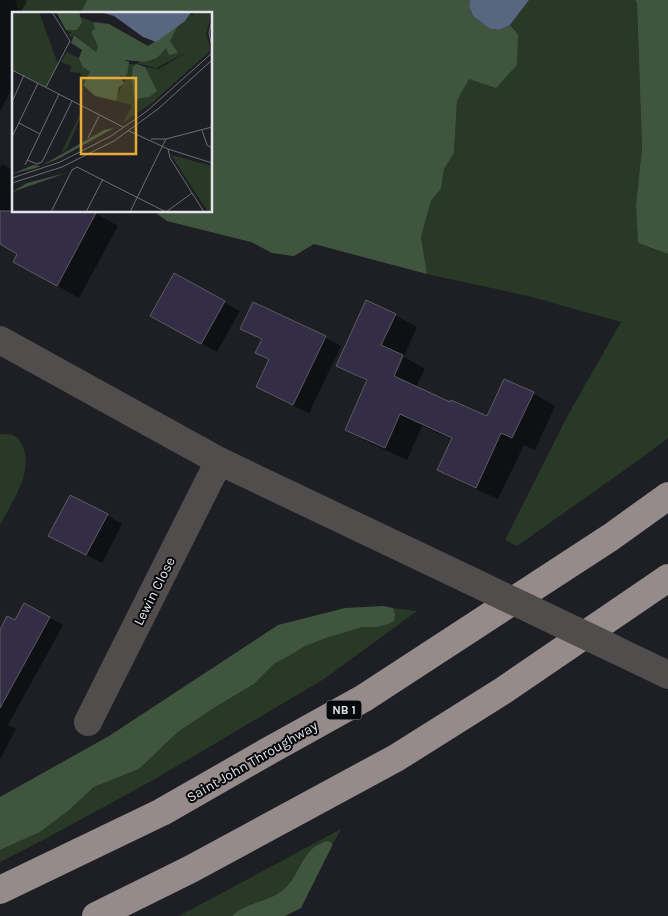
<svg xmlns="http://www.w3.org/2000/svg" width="668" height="916" font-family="Karla,sans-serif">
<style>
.green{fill:#283926}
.forest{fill:#40553e}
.water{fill:#586680}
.shadow{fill:#0007}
.building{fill:#332d46;stroke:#5d5c63}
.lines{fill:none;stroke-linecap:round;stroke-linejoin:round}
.minor{stroke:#514d4c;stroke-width:28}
.tertiary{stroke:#514d4c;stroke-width:28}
.motorway{stroke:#958b8b;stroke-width:28}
.tertiary-bridge{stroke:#514d4c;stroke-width:28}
.labels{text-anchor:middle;stroke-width:4;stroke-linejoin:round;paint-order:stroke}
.shield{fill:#08090c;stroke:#a1a2a7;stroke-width:1}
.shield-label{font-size:12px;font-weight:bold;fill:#e3e4e9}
.street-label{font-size:14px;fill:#e3e4e9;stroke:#08090c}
.inset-road{fill:none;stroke:#6c6e73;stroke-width:1}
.view{fill:#e8ab37;fill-opacity:0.15;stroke:#e8ab37;stroke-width:2.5}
.inset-edge{fill:none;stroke:#e3e4e9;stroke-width:2.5}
</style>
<rect width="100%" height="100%" fill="#1d1f25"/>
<path class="green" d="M 15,0 L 87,0 L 80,14 L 20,14 Z
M 529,0 L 635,0 L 637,3 L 642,148 L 636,205 L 638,243 L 668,254 L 668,438 L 643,457 L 517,546 L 505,540 L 568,415 L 621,322 L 528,296 L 427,274 L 421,237 L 431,201 L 441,189 L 444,169 L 454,153 L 457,101 L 469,79 L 518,34 L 510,25 Z
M 3,434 C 13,434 18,436 22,445 C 35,471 12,502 0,525 L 0,435 Z
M 393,608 L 417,611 L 324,679 L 155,779 L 45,839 L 0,862 L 0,850 L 40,832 L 68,811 L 94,787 L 139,769 L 157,752 L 166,743 L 178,732 L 217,706 L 254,684 L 274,664 L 305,646 L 329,637 L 351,630 L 363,627 L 377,627 L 395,615 Z
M 341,829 L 332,846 L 332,843 C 332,843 325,842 324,842 C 308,844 296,876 287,886 C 272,903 247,900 232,916 L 179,916 Z"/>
<path class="forest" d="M 87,0 L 470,0 L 469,6 L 473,16 L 490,29 L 499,30 L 510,25 L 518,34 L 517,65 L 496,88 L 469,79 L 457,101 L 454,153 L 444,169 L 441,189 L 431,201 L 421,237 L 427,274 L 314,244 L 294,256 L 272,253 L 251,242 L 167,221 L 153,211 L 211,211 L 211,14 L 80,14 Z
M 635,0 L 668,0 L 668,254 L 638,243 L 636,205 L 642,148 L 637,3 Z
M 383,606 L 393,608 L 395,615 L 394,621 L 388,624 L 377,627 L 363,627 L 329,637 L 305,646 L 292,654 L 274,664 L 254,684 L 217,706 L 178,732 L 166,743 L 157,752 L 139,769 L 94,787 L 68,811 L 40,832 L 0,850 L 0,797 L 109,736 L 278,625 L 345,608 Z
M 328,841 L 332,843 L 332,846 L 301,908 L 285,916 L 232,916 C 246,901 269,903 284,889 C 300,875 303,845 328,841 Z"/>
<path class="water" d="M 470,0 L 529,0 L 510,25 L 499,30 L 490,29 L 473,16 L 469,6 Z"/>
<path class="shadow" d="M 0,0 L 25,0 L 27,1 L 20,14 L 14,14 L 14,85 L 0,111 Z
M 2,164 L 14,170 L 14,211 L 91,211 L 118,226 L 79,298 L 36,274 L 18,254 L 0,244 L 0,168 Z
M 224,302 L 240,311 L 217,352 L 167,324 Z
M 395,315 L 417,327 L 404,356 L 401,356 L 390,381 L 392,382 L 404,357 L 425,369 L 416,387 L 451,404 L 487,418 L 533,393 L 555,406 L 535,450 L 524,445 L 498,499 L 460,482 L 438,470 L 453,440 L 422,426 L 407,460 L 368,442 L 346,430 L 368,382 L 337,366 Z
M 242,328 L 325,337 L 341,346 L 309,413 L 273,396 L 257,387 L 270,360 L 257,352 L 263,340 Z
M 107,515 L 122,524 L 102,563 L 66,544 Z
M 50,618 L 63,625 L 8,725 L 16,729 L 0,759 L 0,632 Z"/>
<path class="building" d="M 0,211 L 97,211 L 57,286 L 13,262 L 17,254 L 0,244 Z
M 174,273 L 225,301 L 201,344 L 150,316 Z
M 366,300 L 396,314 L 381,345 L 403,355 L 394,376 L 450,402 L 451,400 L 487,416 L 504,379 L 534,392 L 512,438 L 501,433 L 476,488 L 437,470 L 452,438 L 400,414 L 385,448 L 345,430 L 367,380 L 336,366 Z
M 253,302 L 326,336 L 293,405 L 256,387 L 269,359 L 255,353 L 262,339 L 240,329 Z
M 70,495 L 108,514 L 86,555 L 48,536 Z
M 24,603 L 50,617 L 0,708 L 0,630 L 7,616 L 15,620 Z"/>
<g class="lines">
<path class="minor" d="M 88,722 L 219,461"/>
<path class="tertiary" d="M 0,340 L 219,461 L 467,579
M 614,649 L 668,675"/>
<path class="motorway" d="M 0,890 L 162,812 L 265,753 L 364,698 L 611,537 L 668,496
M 96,916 L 191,869 L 396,758 L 504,690 L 668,578"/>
<path class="tertiary-bridge" d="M 467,579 L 614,649"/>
</g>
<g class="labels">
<rect class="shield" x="326.5" y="700.5" width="35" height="19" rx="4"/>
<g class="shield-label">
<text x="344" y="714">NB 1</text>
</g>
<g class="street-label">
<text transform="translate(154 591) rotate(-63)" y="5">Lewin Close</text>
<text transform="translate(252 761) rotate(-30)" y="5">Saint John Throughway</text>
</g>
</g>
<g transform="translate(12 12)">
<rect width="200" height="200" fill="#1d1f25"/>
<path d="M 0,0 L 27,0 L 46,52 L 34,75 L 0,58 ZM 182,0 L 200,0 L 194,22 L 199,38 L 141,90 L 111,111 L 120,93 L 104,89 L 104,86 L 115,64 L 115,52 L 125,52 L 121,60 L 122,83 L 125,87 L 137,85 L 140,70 L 133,55 L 147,57 L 175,40 L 144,56 L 124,51 L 145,46 L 152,37 L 162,35 L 158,29 L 166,14 L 178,1 L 181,4 ZM 70,5 L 81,10 L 84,17 L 79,20 L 86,33 L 84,40 L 62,22 L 59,26 L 56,21 L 60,21 L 54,18 L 65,18 ZM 55,40 L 67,46 L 70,54 L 78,59 L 75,69 L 72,70 L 68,61 L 58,60 L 59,54 L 49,50 ZM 70,102 L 55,137 L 49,141 L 67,104 ZM 159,143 L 200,154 L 200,200 L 196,200 Z" fill="#283926"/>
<path d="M 44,0 L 67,0 L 70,10 L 65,18 L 54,18 ZM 81,10 L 97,12 L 136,34 L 166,14 L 158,29 L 166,41 L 157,43 L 154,36 L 145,46 L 133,50 L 112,48 L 117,50 L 115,63 L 112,66 L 108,63 L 112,72 L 107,75 L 104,89 L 83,84 L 71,73 L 78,60 L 70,54 L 67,46 L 70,38 L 59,31 L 62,23 L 84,40 L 86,34 L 79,20 L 83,17 ZM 125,52 L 133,55 L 145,79 L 137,85 L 125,87 L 122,86 L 120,64 L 121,55 ZM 102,116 L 48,146 L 24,156 L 0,162 L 21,153 L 29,154 L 92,118 ZM 54,161 L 43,165 L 0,180 L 15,171 Z" fill="#40553e"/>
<path d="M 88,0 L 179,0 L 173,9 L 144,30 L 131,25 L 102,4 Z" fill="#586680"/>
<path class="inset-road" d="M 200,8 L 197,21 L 200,35M 0,58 L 111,115M 34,75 L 58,29 L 40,0M 0,90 L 12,63M 7,111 L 28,122M 190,118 L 195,133 L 200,136M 117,119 L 156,137 L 200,151M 0,125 L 26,71M 76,126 L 87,104M 139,127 L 154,127 L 200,115M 156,137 L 158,146 L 192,200M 15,148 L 25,152 L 30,150 L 60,89M 13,153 L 47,82M 0,166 L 48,150 L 99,124 L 135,99 L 200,41M 0,171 L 50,155 L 102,129 L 146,97 L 200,48M 39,200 L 60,158 L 65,155 L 154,200M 74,200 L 91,167M 118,200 L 154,127M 154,200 L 180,181"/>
<path class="view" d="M 69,66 L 124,66 L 124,142 L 69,142 Z"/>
<rect width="200" height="200" class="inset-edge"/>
</g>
</svg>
